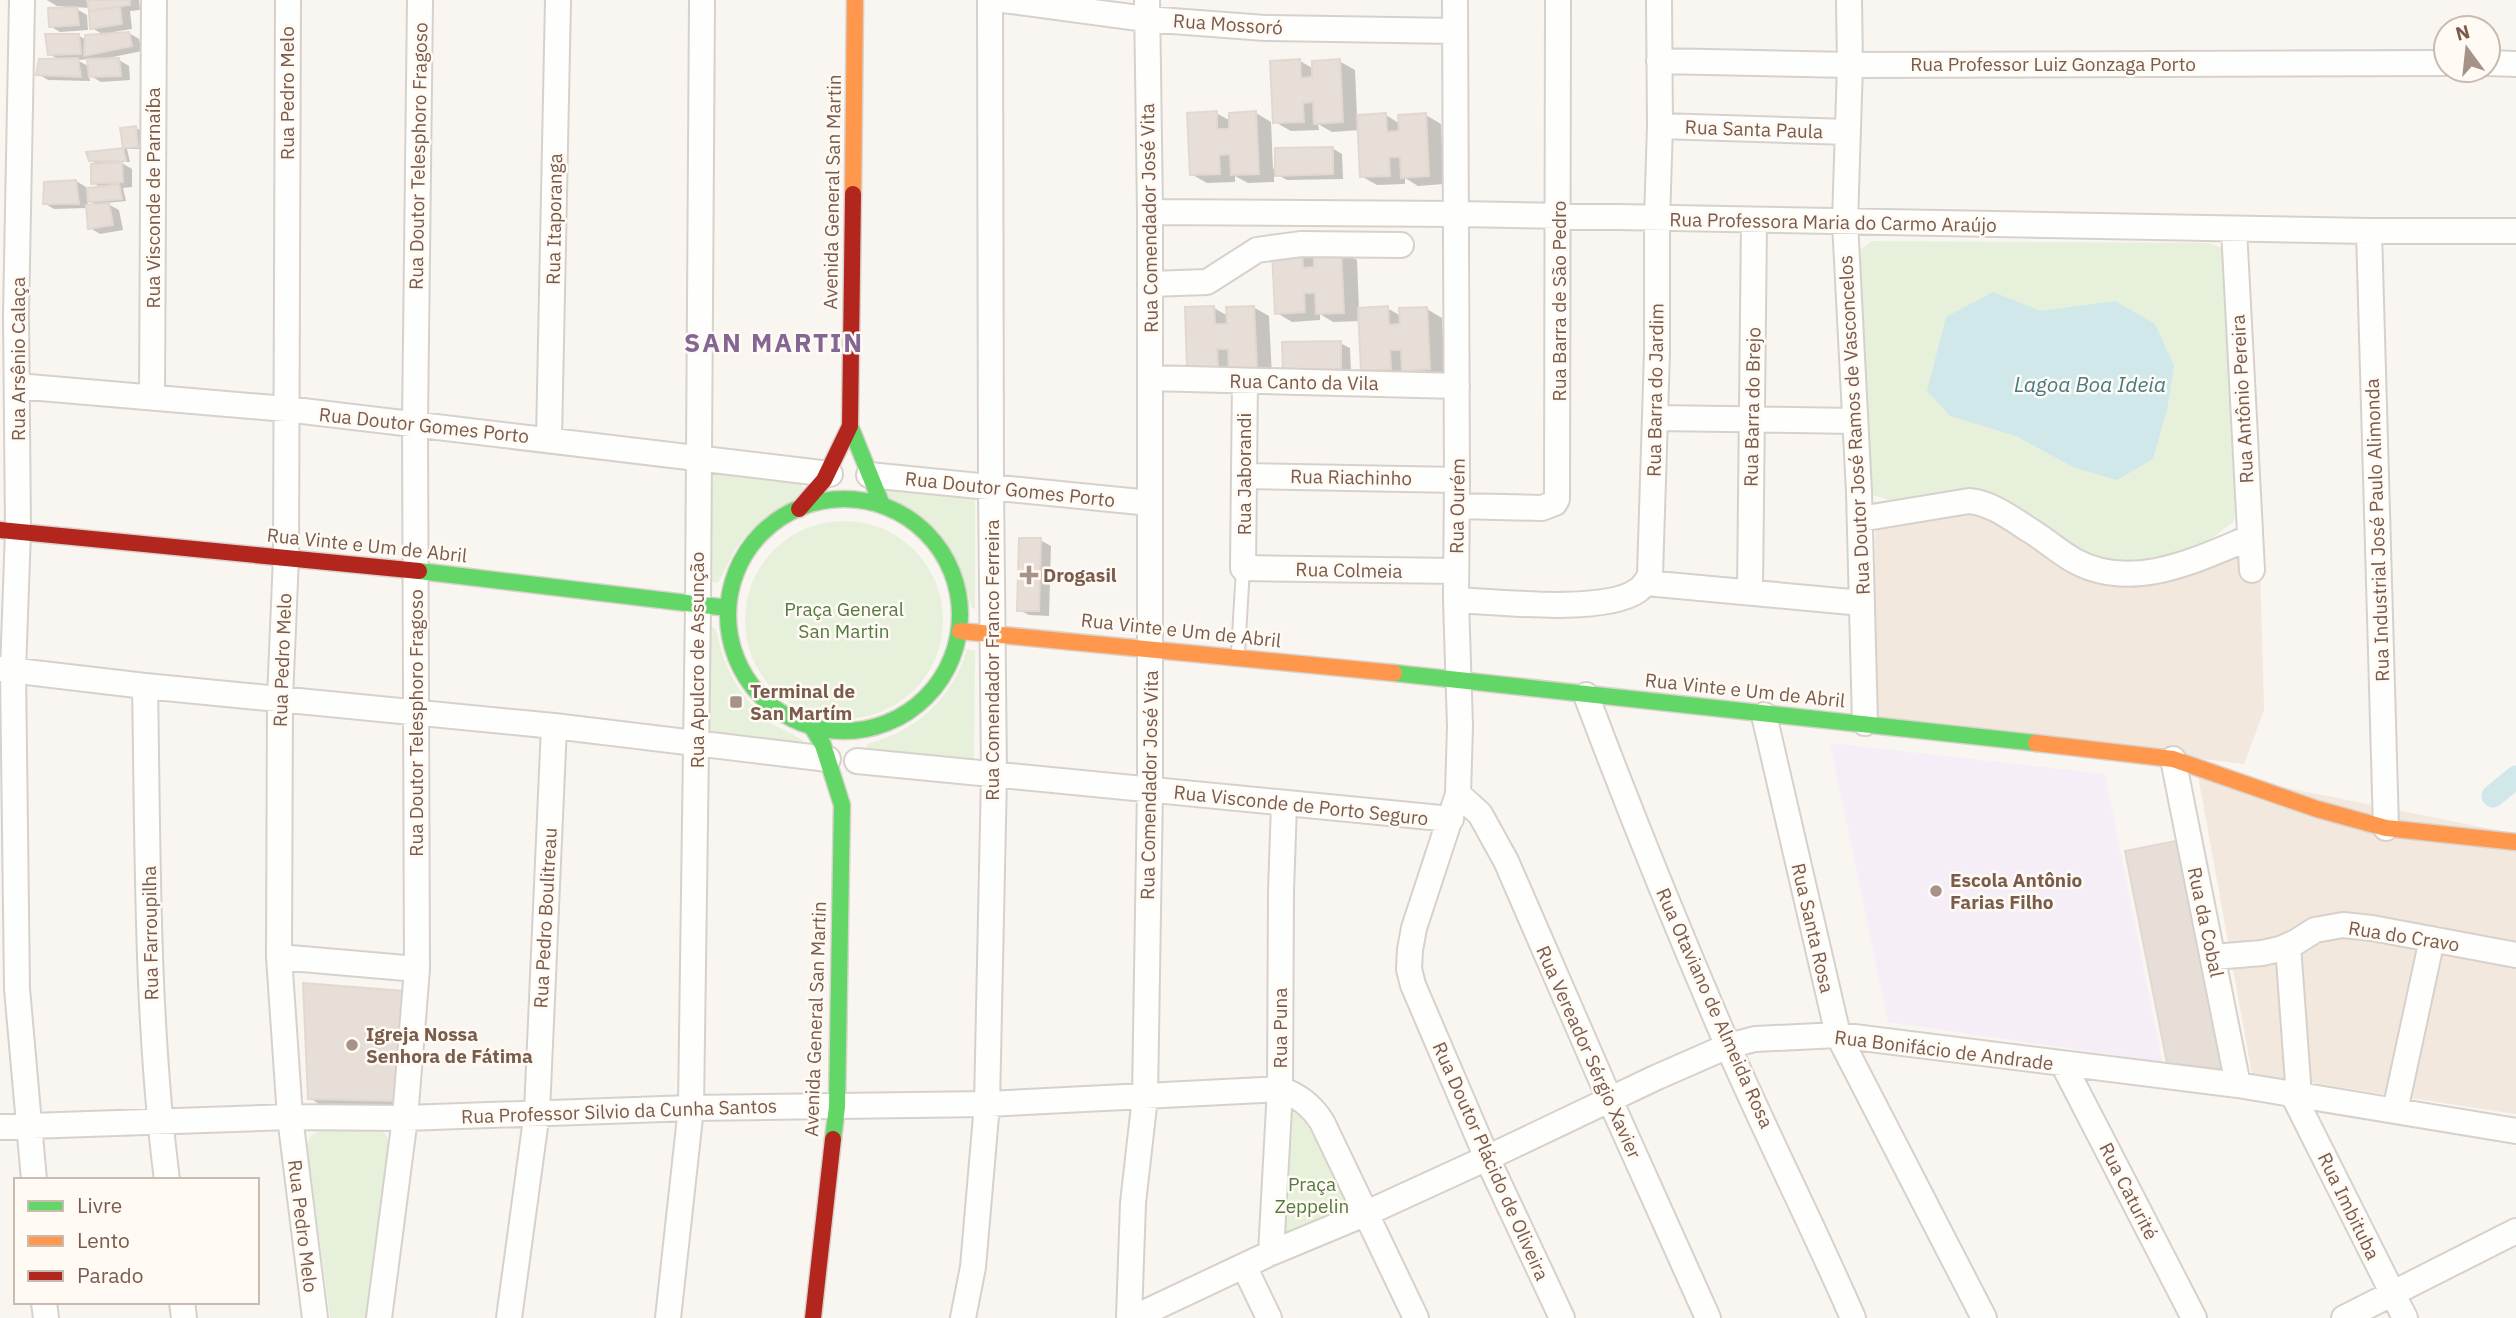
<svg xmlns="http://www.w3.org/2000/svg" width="2516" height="1318" font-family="'IBM Plex Sans',sans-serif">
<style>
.residential{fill:#f2e8de}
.education{fill:#f6eef6}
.green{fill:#e7f0db}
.water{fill:#d0e8ea}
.shadow{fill:#0003;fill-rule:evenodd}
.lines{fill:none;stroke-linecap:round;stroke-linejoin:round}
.canal{stroke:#d0e8ea;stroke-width:23}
.building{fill:#e6ded7;stroke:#e2d8d2;stroke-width:2}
.lane-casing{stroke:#d7d1cb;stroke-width:16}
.street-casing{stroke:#d7d1cb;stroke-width:28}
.fast-casing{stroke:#d9d2cb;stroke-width:19}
.slow-casing{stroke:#d9d2cb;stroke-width:19}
.jam-casing{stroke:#d9d2cb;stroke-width:19}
.lane{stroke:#fefefd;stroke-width:12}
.street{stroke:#fefefd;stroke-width:24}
.fast{stroke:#63d668;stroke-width:16}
.slow{stroke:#ff974d;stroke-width:16}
.jam{stroke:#b3261e;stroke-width:16}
.poi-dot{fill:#a69286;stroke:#fffaf3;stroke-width:2.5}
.labels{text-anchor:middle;stroke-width:5;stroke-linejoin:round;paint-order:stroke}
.street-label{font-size:19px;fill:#7a5c4d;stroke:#fffaf3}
.poi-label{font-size:19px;font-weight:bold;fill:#7a5c4d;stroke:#fffaf3;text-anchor:start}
.park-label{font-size:19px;fill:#537a41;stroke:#fffaf3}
.water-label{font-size:21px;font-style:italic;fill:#437c86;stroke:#fffaf3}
.district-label{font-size:26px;font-weight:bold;letter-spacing:2px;fill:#846695;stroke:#fffaf3}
</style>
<rect width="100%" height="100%" fill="#f9f5f0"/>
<path class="residential" d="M 1970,502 L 2154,567 L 2259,530 L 2264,710 L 2244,764 L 1875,718 L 1875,511 Z
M 2197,770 L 2516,834 L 2516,1114 L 2252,1074 Z"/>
<path class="education" d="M 1830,743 L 2105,774 L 2162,1062 L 1888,1022 Z"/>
<path class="green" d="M 1871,241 L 2208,243 L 2223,248 L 2228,257 L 2235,516 L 2233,522 L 2204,544 L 2166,563 L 2094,562 L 2004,507 L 1906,505 L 1870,494 L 1858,252 Z
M 714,472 L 801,481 L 805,493 C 783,508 757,521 740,543 C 731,555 726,569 719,581 L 715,583 L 709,579 L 710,475 Z
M 880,487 L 975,498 L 975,609 L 971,607 C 963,568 947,536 913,512 C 902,504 885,501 880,487 Z
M745 620a99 99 0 1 1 198 0a99 99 0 1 1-198 0Z
M 710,626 L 716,629 C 723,667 741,701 773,724 C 784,731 797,735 806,744 L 708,733 L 707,628 Z
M 967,649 L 975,651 L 974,760 L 867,748 L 867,744 C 917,731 952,699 967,649 Z
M 1292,1107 L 1315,1135 L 1348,1207 L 1347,1210 L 1283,1238 L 1288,1110 Z
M 376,1129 L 386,1134 L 389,1143 L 367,1318 L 330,1318 L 307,1143 L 312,1135 L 318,1131 Z"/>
<path class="water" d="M 1993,292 L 2041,311 L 2115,301 L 2155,324 L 2174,366 L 2167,410 L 2153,459 L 2117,480 L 2075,468 L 2016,436 L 1950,416 L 1927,391 L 1946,317 Z"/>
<path class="shadow" d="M 47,0 L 139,0 L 140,10 L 130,11 L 132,29 L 113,32 L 114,35 L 129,33 L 139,39 L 142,51 L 108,58 L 108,60 L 119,60 L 129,66 L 130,80 L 101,82 L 89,75 L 90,81 L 48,80 L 38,74 L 60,60 L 49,54 L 78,35 L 86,40 L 104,35 L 92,28 L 91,8 L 73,7 L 87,15 L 88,30 L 60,32 L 50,26 L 68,9 L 68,7 L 57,6 ZM 89,59 L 90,67 L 77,60 Z
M 1300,61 L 1314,69 L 1339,61 L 1355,70 L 1357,117 L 1386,115 L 1400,124 L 1426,115 L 1441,124 L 1444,184 L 1418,186 L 1405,178 L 1405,184 L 1377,185 L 1361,176 L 1359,130 L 1332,132 L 1318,124 L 1319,130 L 1291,131 L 1275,122 Z
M 1216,113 L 1231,121 L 1256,113 L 1271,122 L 1273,169 L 1332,148 L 1342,154 L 1343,179 L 1287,180 L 1274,173 L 1274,182 L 1248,183 L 1235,176 L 1235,182 L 1207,183 L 1191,174 Z
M 135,128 L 140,130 L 142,149 L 127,149 L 130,162 L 120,162 L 132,169 L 132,187 L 123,188 L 126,201 L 106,203 L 119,210 L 123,230 L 100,234 L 90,228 L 88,208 L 54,209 L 44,203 L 76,181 L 86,187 L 86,190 L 102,188 L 93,183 L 99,165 L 90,160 L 88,153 L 125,149 L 122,130 ZM 88,200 L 98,206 L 88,207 Z
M 1301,251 L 1316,260 L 1341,251 L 1357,260 L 1359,310 L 1387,308 L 1401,316 L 1427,309 L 1442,318 L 1445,377 L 1419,379 L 1406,371 L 1406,377 L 1378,378 L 1362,369 L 1360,321 L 1333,322 L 1320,314 L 1320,320 L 1292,322 L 1277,313 Z
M 1253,307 L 1269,316 L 1272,377 L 1205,378 L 1214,308 L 1228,316 Z
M 1340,343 L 1350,348 L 1351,373 L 1295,374 L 1284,344 Z
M 1040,540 L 1051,546 L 1049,616 L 1029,615 L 1019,610 Z
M 2128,853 L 2247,1078 L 2185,1071 L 2169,1062 Z
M 304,985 L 415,1112 L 330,1110 L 309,1098 Z"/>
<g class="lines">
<path class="canal" d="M 2493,796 L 2516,777"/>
</g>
<path class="building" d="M 87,0 L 130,0 L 130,5 L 89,11 Z
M 77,7 L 79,25 L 49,27 L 48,8 Z
M 120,7 L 122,24 L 90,29 L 89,11 Z
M 129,32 L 132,46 L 84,56 L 85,35 Z
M 45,34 L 79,34 L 81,54 L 48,55 Z
M 78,58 L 81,77 L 36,75 L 39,59 Z
M 119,58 L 121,76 L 89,77 L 87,59 Z
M 1300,59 L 1301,78 L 1312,77 L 1312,61 L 1340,59 L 1343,122 L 1314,124 L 1313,102 L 1303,103 L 1304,122 L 1273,123 L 1270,61 Z
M 1217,111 L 1217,129 L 1229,129 L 1229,113 L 1256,111 L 1259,174 L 1231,175 L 1230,154 L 1219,155 L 1220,174 L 1190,175 L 1187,113 Z
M 1386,113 L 1387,132 L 1399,131 L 1398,115 L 1426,113 L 1429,176 L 1401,178 L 1400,157 L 1389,157 L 1390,176 L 1360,177 L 1357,115 Z
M 136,126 L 138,147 L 123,148 L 120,128 Z
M 1333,147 L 1333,174 L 1275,176 L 1275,148 Z
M 123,148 L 126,161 L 89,161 L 86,152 Z
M 122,162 L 123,182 L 91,184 L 91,164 Z
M 76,180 L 79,204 L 43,204 L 44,182 Z
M 119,184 L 122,199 L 88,202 L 87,188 Z
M 109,203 L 113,225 L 88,229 L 86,205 Z
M 1302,249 L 1303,268 L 1314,267 L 1314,251 L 1341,250 L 1344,313 L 1316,314 L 1315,293 L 1304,293 L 1305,312 L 1275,314 L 1272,251 Z
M 1214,306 L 1215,324 L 1227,324 L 1226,307 L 1254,306 L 1257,369 L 1229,370 L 1228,349 L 1217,349 L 1218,368 L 1187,370 L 1185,307 Z
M 1388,306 L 1389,325 L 1400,324 L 1399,308 L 1427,307 L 1430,369 L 1402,371 L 1401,350 L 1390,350 L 1391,369 L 1361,371 L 1358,308 Z
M 1341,341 L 1341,369 L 1283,370 L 1282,342 Z
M 1019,538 L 1041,538 L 1039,611 L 1017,611 Z
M 2186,839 L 2232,1070 L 2167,1063 L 2125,851 Z
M 303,983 L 404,991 L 394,1101 L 308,1099 Z"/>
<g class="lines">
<defs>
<path id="lane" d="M 1238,653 L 1243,568"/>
<path id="street" d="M 22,0 L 16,316 L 18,531 L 13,671 L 17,989 L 34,1180
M 288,0 L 286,557 L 280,699 L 279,957 L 290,1117 L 315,1318
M 1003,0 L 1146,19 L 1265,28 L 1455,31
M 1455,0 L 1457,480 L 1456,600 L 1460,726 L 1458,794 L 1414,928 L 1410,950 L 1409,969 L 1413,985 L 1487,1158 L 1562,1318
M 1849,0 L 1850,65 L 1845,222 L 1859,492 L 1865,723
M 1659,61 L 1850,65 L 2446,63
M 2488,63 L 2516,64
M 1660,126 L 1848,132
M 1150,212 L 1457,214 L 2369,231 L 2516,231
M 2234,229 L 2252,570
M 2369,231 L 2386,828
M 1150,284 L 1207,282 L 1257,250 L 1301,244 L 1401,245
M 1150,378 L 1457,386
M 1245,381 L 1243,568 L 1456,571
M 17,386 L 286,409 L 830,474
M 152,397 L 154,0
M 1656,418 L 1855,421
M 549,439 L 558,0
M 869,475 L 1150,503
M 1244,476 L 1457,480
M 1457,506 L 1542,508 L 1555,503 L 1557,499 L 1558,0
M 1860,519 L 1969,501 C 1992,503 2012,519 2031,531 C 2046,540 2060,553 2075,561 C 2132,592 2196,560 2249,538
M 1646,583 L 1862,603
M 1750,592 L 1754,221
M 1456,600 C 1498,602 1603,614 1637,591 C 1643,587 1647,581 1650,575 L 1657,352 L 1657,220 L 1660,126 L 1659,0
M 0,669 L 145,686 L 554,726 L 828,759
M 145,686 C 148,851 146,1016 167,1180
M 1586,695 C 1630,812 1677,928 1727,1044 C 1767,1136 1813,1226 1853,1318
M 1764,715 L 1838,1035 L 1984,1318
M 2173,759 L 2238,1085
M 857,761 L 1451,819
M 1458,794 L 1480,814 L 1506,861 L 1610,1100 L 1708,1318
M 2288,946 L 2299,1096
M 279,957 L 417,969
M 2214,957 L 2262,953 L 2280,949 L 2296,942 L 2315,930 L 2343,925 L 2372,928 L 2516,955
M 2063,1064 L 2194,1318
M 2293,1095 L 2405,1318
M 2395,1111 L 2432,939
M 0,1127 L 290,1117 L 405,1118 L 691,1108 L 987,1104 L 1280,1089 C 1299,1096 1311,1105 1322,1122 L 1416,1318
M 1271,1253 L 1280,1089 L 1281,891 L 1284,804
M 1244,1266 L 1269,1318
M 44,1302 L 46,1318
M 182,1302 L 184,1318
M 379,1318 L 405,1118 L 417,969 L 415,424 L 420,0
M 509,1318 L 537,1112 L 554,726
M 668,1318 L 691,1108 L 698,606 L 702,0
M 963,1318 L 973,1267 L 987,1104 L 994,775 L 991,487 L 990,0
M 1129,1318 L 1133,1203 L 1145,1097 L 1150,789 L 1150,212 L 1147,0
M 1133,1318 L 1271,1253 L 1367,1213 L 1487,1158 L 1655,1078 L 1728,1046 L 1755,1039 L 1838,1035 L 2238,1085 L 2516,1131
M 2344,1318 L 2516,1231"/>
<path id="fast" d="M 850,426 L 882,505
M728 615a116 116 0 1 1 232 0a116 116 0 1 1-232 0Z
M 419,571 L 728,608
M 1394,673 L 2036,743
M 812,727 L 823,745 L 842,805 L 837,1107 L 833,1139"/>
<path id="slow" d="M 853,194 L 855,0
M 960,631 L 1394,673
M 2036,743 L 2173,759 L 2317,809 L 2386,828 L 2516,842"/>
<path id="jam" d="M 799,509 L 824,480 L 850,426 L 853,194
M 0,530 L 419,571
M 813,1318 L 833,1139"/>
</defs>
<use href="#lane" class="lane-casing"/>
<use href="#street" class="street-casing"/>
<use href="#fast" class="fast-casing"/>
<use href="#slow" class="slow-casing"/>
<use href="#jam" class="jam-casing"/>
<use href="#lane" class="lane"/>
<use href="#street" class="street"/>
<use href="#fast" class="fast"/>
<use href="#slow" class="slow"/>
<use href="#jam" class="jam"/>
</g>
<g class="poi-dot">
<path d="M1025.5 564.5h7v7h7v7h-7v7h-7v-7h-7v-7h7z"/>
<rect x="729" y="695" width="14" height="14" rx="3.5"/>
<circle cx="1936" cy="891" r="7"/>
<circle cx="352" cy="1045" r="7"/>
</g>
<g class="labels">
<g class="street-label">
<text transform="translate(1228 24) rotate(4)" y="7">Rua Mossoró</text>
<text x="2053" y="71">Rua Professor Luiz Gonzaga Porto</text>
<text transform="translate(287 93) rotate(-90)" y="7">Rua Pedro Melo</text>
<text transform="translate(1754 129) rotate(2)" y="7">Rua Santa Paula</text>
<text transform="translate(418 156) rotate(-89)" y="7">Rua Doutor Telesphoro Fragoso</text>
<text transform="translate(832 192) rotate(-89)" y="7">Avenida General San Martin</text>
<text transform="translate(153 198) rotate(-90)" y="7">Rua Visconde de Parnaíba</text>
<text transform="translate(1149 218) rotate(-91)" y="7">Rua Comendador José Vita</text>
<text transform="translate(554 219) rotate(-89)" y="7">Rua Itaporanga</text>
<text transform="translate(1833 222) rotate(1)" y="7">Rua Professora Maria do Carmo Araújo</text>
<text transform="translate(1559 301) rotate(-90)" y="7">Rua Barra de São Pedro</text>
<text transform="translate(18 359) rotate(-90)" y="7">Rua Arsênio Calaça</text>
<text transform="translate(1304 382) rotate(1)" y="7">Rua Canto da Vila</text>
<text transform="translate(1655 390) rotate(-89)" y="7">Rua Barra do Jardim</text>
<text transform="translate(2242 399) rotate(-93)" y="7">Rua Antônio Pereira</text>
<text transform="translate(1752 407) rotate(-89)" y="7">Rua Barra do Brejo</text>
<text transform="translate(424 425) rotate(6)" y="7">Rua Doutor Gomes Porto</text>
<text transform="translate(1854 425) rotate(-93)" y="7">Rua Doutor José Ramos de Vasconcelos</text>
<text transform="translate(1244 474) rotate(-90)" y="7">Rua Jaborandi</text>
<text transform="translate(1351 477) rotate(1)" y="7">Rua Riachinho</text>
<text transform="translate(1010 489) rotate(6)" y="7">Rua Doutor Gomes Porto</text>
<text transform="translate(1457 506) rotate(-89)" y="7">Rua Ourém</text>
<text transform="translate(2377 530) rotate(-92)" y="7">Rua Industrial José Paulo Alimonda</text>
<text transform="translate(367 545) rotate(6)" y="7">Rua Vinte e Um de Abril</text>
<text transform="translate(1349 570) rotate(1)" y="7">Rua Colmeia</text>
<text transform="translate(1181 630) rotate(6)" y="7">Rua Vinte e Um de Abril</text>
<text transform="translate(282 660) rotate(-88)" y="7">Rua Pedro Melo</text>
<text transform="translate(697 660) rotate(-90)" y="7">Rua Apulcro de Assunção</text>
<text transform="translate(992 660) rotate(-90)" y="7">Rua Comendador Franco Ferreira</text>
<text transform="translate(1745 690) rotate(6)" y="7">Rua Vinte e Um de Abril</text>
<text transform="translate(416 723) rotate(-90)" y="7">Rua Doutor Telesphoro Fragoso</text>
<text transform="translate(1149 785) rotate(-89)" y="7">Rua Comendador José Vita</text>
<text transform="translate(1301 805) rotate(6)" y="7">Rua Visconde de Porto Seguro</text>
<text transform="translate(545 918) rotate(-87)" y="7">Rua Pedro Boulitreau</text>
<text transform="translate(2206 922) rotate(78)" y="7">Rua da Cobal</text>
<text transform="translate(1813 928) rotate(77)" y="7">Rua Santa Rosa</text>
<text transform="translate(150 933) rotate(-91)" y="7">Rua Farroupilha</text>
<text transform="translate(2404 936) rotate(9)" y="7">Rua do Cravo</text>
<text transform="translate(1715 1008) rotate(66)" y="7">Rua Otaviano de Almeida Rosa</text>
<text transform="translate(815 1019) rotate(-88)" y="7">Avenida General San Martin</text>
<text transform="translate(1280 1028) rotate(-90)" y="7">Rua Puna</text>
<text transform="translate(1944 1050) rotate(7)" y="7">Rua Bonifácio de Andrade</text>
<text transform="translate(1589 1052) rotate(66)" y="7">Rua Vereador Sérgio Xavier</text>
<text transform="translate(619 1111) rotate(-2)" y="7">Rua Professor Silvio da Cunha Santos</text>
<text transform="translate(1491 1161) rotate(66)" y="7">Rua Doutor Plácido de Oliveira</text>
<text transform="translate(2129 1191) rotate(63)" y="7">Rua Caturité</text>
<text transform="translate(2349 1206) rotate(64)" y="7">Rua Imbituba</text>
<text transform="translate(303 1226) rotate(83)" y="7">Rua Pedro Melo</text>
</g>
<g class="poi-label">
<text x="1043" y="582">Drogasil</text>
<text x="750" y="698">Terminal de<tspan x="750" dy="22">San Martím</tspan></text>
<text x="1950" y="887">Escola Antônio<tspan x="1950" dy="22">Farias Filho</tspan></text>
<text x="366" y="1041">Igreja Nossa<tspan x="366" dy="22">Senhora de Fátima</tspan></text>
</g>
<g class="park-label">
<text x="844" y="616">Praça General<tspan x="844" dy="22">San Martin</tspan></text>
<text x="1312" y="1191">Praça<tspan x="1312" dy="22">Zeppelin</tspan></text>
</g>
<g class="water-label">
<text x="2090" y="392">Lagoa Boa Ideia</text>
</g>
<g class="district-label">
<text x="774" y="352">SAN MARTIN</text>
</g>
</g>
<rect x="14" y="1178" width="245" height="126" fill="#fffaf3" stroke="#cabbb1" stroke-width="2"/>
<rect x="28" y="1201" width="35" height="10" fill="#63d668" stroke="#cabbb1" stroke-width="2"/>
<text x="77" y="1213" font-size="21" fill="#7a5c4d">Livre</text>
<rect x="28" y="1236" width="35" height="10" fill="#ff974d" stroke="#cabbb1" stroke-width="2"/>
<text x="77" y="1248" font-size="21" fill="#7a5c4d">Lento</text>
<rect x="28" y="1271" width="35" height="10" fill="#b3261e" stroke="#cabbb1" stroke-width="2"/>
<text x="77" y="1283" font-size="21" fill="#7a5c4d">Parado</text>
<g transform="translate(2467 49) rotate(345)"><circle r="33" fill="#fffaf3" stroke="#cabbb1" stroke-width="2"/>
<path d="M0-5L12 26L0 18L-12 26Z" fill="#a69286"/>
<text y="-10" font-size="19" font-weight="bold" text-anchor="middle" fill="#7a5c4d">N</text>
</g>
</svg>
